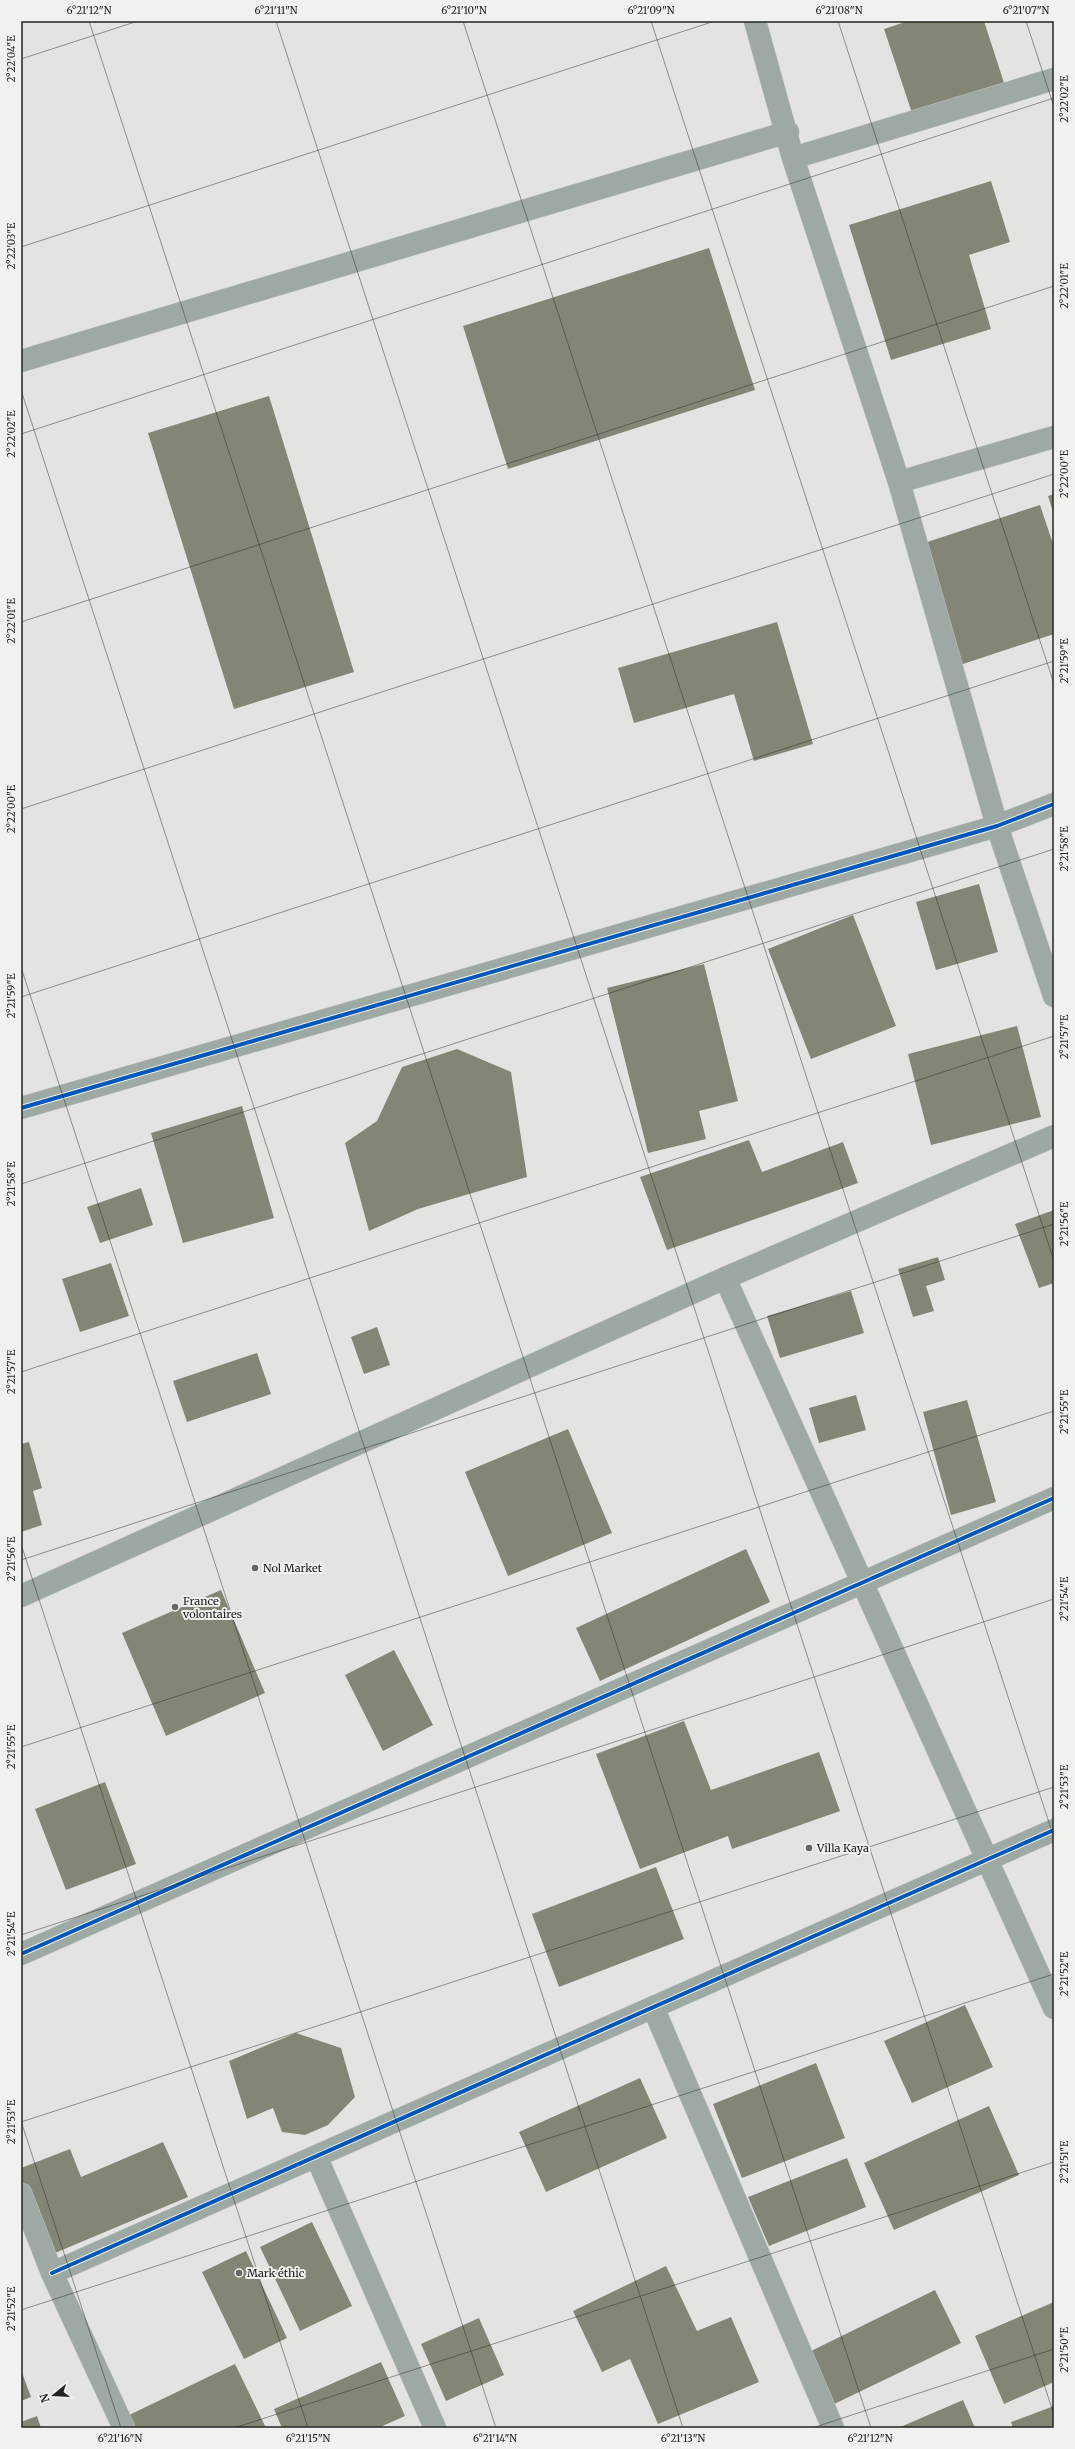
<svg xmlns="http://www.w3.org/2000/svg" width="1075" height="2449" font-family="Merriweather,serif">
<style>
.building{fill:#838676}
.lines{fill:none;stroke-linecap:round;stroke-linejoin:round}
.minor-casing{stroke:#c0c1bf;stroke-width:23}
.tertiary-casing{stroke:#c0c1bf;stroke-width:23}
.secondary-casing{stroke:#c0c1bf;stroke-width:23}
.minor{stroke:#9fa9a3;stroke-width:22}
.tertiary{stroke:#9fa9a3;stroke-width:22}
.secondary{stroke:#9da8a1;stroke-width:22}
.cycleway-casing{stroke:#eff2ee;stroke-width:6}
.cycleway{stroke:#0057b8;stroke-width:4}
.ticks{fill:none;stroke:#232422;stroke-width:1;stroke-opacity:0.45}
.poi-dot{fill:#666765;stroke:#eff2ee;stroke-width:1.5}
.labels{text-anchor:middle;stroke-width:4;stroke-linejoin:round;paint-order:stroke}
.poi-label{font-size:11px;fill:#232422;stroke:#eff2ee;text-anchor:start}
.neatline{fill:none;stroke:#232422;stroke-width:1.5}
.ticks-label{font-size:10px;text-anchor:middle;fill:#232422}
</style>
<rect width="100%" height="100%" fill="#e3e4e2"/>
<path class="building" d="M 908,21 L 984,21 L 1005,86 L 913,116 L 884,29 Z
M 991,181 L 1010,242 L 969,255 L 991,329 L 891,360 L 849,225 Z
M 709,248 L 755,390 L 508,469 L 463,326 Z
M 269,396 L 354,672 L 234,709 L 148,433 Z
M 1054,494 L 1054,515 L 1048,496 Z
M 1040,505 L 1054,547 L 1054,634 L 960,665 L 921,544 Z
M 777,622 L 813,744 L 754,761 L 734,694 L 634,723 L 618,668 Z
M 979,884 L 998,952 L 936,970 L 916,902 Z
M 853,915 L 896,1026 L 811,1059 L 768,949 Z
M 704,964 L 738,1101 L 699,1111 L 706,1139 L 648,1153 L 607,988 Z
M 1017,1026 L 1041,1117 L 931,1145 L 908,1054 Z
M 457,1049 L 511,1072 L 527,1177 L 418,1209 L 369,1231 L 345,1143 L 377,1121 L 402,1067 Z
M 242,1106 L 274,1218 L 183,1243 L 151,1133 Z
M 749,1140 L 762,1172 L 843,1142 L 858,1183 L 667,1250 L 640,1177 Z
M 141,1188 L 153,1225 L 100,1243 L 87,1207 Z
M 1054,1210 L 1054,1283 L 1039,1288 L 1015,1224 Z
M 938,1257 L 945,1280 L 926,1286 L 934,1311 L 913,1317 L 898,1269 Z
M 111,1263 L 129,1316 L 80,1332 L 62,1279 Z
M 851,1291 L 864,1333 L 780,1358 L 767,1316 Z
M 377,1327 L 390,1365 L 364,1374 L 351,1337 Z
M 257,1353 L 271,1394 L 187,1422 L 173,1381 Z
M 856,1395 L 866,1430 L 819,1443 L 809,1408 Z
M 967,1400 L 996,1502 L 951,1515 L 923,1412 Z
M 568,1429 L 612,1533 L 508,1576 L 465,1472 Z
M 29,1442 L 42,1488 L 33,1491 L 42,1525 L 21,1532 L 21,1444 Z
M 746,1549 L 770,1602 L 600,1681 L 576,1628 Z
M 221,1590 L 265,1693 L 166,1736 L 122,1633 Z
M 394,1650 L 433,1725 L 383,1751 L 345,1675 Z
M 684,1721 L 711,1790 L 819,1752 L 840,1811 L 732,1849 L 728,1836 L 640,1869 L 596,1754 Z
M 105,1782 L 136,1864 L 66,1890 L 35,1809 Z
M 656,1867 L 684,1939 L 559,1987 L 532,1914 Z
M 965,2005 L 993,2067 L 912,2103 L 884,2041 Z
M 296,2033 L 341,2048 L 355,2097 L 328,2125 L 305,2135 L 282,2132 L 273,2108 L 247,2119 L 229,2061 Z
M 816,2063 L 845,2138 L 742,2178 L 713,2104 Z
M 640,2078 L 667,2138 L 546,2192 L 519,2132 Z
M 989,2106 L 1019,2175 L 894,2230 L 864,2163 Z
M 163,2142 L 188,2197 L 36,2261 L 21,2222 L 21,2168 L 70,2149 L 81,2177 Z
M 847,2158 L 866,2207 L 769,2246 L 748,2197 Z
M 312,2222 L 352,2306 L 300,2331 L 260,2247 Z
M 246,2251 L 287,2338 L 244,2359 L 202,2272 Z
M 666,2266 L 697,2331 L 731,2317 L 759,2382 L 658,2424 L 630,2359 L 602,2372 L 573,2311 Z
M 935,2290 L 961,2343 L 830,2406 L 805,2354 Z
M 1054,2302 L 1054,2382 L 1004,2404 L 975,2336 Z
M 479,2318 L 504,2375 L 446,2401 L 421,2344 Z
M 381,2362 L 405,2416 L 378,2428 L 282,2428 L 274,2409 Z
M 235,2364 L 266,2428 L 131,2428 L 125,2417 Z
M 21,2370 L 31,2397 L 21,2401 Z
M 963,2400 L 975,2428 L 898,2428 Z
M 1054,2406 L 1054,2428 L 1013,2428 L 1011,2422 Z
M 37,2416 L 41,2428 L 21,2428 L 21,2422 Z"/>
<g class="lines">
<defs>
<path id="minor" d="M 755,21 L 793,158 L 899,482 L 997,826 L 1054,996
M 793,158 L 1054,79
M 21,361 L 788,132
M 899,482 L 1054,437
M 21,1108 L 997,826 L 1054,804
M 725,1278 L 1054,2008
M 21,1954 L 1054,1498
M 653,2007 L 833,2428
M 316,2156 L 435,2428
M 52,2273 L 1054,1830"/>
<path id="tertiary" d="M 21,2194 L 52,2273 L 124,2428"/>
<path id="secondary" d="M 21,1596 L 725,1278 L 1054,1136"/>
</defs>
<use href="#minor" class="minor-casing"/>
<use href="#tertiary" class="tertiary-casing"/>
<use href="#secondary" class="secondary-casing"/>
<use href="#minor" class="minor"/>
<use href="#tertiary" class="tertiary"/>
<use href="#secondary" class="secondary"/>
<defs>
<path id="cycleway" d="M 21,1108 L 997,826 L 1054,804
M 21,1954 L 1054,1498
M 52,2273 L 1054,1830"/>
</defs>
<use href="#cycleway" class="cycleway-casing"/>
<use href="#cycleway" class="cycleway"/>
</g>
<path class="ticks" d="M 89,21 L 871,2428M 276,21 L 1054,2415M 463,21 L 1054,1838M 651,21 L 1054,1261M 838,21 L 1054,684M 1026,21 L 1054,107M 21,59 L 138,21M 21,247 L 715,21M 21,390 L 683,2428M 21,434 L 1054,98M 21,622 L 1054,286M 21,809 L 1054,474M 21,967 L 496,2428M 21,997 L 1054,661M 21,1184 L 1054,849M 21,1372 L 1054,1036M 21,1544 L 308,2428M 21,1560 L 1054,1224M 21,1747 L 1054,1411M 21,1935 L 1054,1599M 21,2121 L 121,2428M 21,2122 L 1054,1787M 21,2310 L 1054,1974M 234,2428 L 1054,2162M 812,2428 L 1054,2349"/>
<g class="poi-dot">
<circle cx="255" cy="1568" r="4"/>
<circle cx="175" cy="1607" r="4"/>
<circle cx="809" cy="1848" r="4"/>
<circle cx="239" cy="2273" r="4"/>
</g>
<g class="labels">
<g class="poi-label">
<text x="263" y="1572">Nol Market</text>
<text x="183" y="1605">France<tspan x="183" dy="13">volontaires</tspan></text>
<text x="817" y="1852">Villa Kaya</text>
<text x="247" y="2277">Mark éthic</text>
</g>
</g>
<rect width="1075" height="2449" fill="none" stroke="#eff2ee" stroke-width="44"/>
<g transform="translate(54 2395) rotate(252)" stroke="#eff2ee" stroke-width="3" paint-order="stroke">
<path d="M0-3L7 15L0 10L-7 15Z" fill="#232422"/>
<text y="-6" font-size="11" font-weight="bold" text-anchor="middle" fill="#232422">N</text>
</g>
<rect x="22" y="22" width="1031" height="2405" class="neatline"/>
<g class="ticks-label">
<text x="89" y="14">6°21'12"N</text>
<text x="276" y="14">6°21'11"N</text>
<text x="464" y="14">6°21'10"N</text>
<text x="651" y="14">6°21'09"N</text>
<text x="839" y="14">6°21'08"N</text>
<text x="1026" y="14">6°21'07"N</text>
<text transform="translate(11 59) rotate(-90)" y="4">2°22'04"E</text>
<text transform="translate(1064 99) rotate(-90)" y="4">2°22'02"E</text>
<text transform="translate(11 246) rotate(-90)" y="4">2°22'03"E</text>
<text transform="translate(1064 286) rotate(-90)" y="4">2°22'01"E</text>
<text transform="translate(11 434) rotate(-90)" y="4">2°22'02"E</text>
<text transform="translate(1064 474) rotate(-90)" y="4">2°22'00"E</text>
<text transform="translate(11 621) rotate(-90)" y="4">2°22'01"E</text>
<text transform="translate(1064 661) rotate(-90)" y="4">2°21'59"E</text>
<text transform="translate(11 809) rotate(-90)" y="4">2°22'00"E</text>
<text transform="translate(1064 849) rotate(-90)" y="4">2°21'58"E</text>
<text transform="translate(11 996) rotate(-90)" y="4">2°21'59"E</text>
<text transform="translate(1064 1037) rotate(-90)" y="4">2°21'57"E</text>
<text transform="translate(11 1184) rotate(-90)" y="4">2°21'58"E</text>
<text transform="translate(1064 1224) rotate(-90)" y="4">2°21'56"E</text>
<text transform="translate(11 1372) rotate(-90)" y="4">2°21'57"E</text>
<text transform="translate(1064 1412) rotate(-90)" y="4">2°21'55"E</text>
<text transform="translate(11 1559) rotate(-90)" y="4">2°21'56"E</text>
<text transform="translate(1064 1599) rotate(-90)" y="4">2°21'54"E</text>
<text transform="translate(11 1747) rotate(-90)" y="4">2°21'55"E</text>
<text transform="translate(1064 1787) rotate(-90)" y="4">2°21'53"E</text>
<text transform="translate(11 1934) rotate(-90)" y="4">2°21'54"E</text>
<text transform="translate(1064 1974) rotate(-90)" y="4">2°21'52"E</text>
<text transform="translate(11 2122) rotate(-90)" y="4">2°21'53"E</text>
<text transform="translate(1064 2162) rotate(-90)" y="4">2°21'51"E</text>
<text transform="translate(11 2309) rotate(-90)" y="4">2°21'52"E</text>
<text transform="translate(1064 2350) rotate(-90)" y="4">2°21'50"E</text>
<text x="120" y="2442">6°21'16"N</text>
<text x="308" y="2442">6°21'15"N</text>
<text x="495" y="2442">6°21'14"N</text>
<text x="683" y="2442">6°21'13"N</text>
<text x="870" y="2442">6°21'12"N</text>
</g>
</svg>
